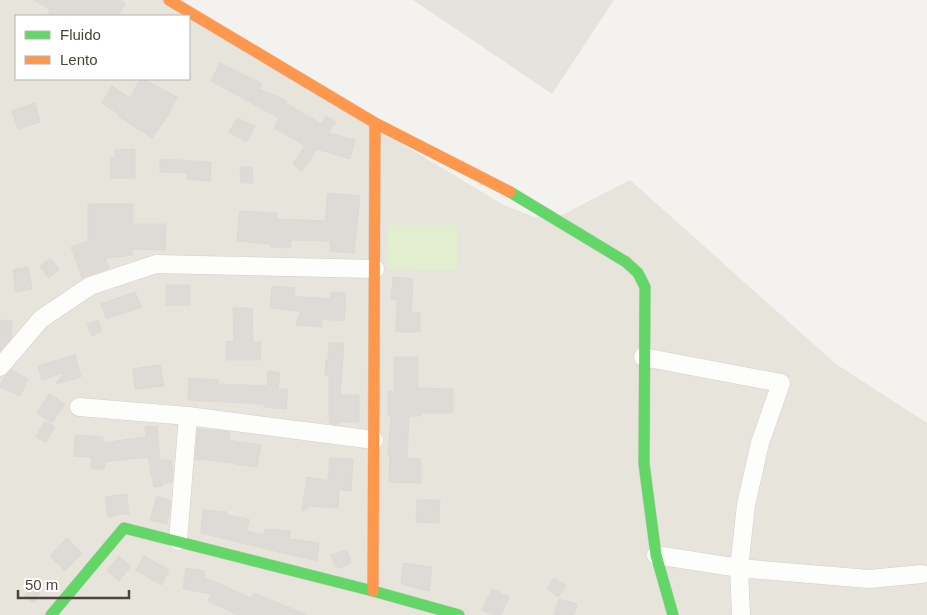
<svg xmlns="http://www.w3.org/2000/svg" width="927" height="615" font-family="Arial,sans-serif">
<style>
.residential{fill:#e7e4dc;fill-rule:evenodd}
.green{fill:#e1eecf}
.parking{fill:#e6e3df}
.building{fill:#dedbd6;stroke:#dcd9d4}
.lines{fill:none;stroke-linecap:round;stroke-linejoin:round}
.street-casing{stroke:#d2d0cb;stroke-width:19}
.fast-casing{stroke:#d3cfc5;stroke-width:12}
.slow-casing{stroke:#d3cfc5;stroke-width:12}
.street{stroke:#fdfdfc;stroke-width:18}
.fast{stroke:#63d668;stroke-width:11}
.slow{stroke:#ff974d;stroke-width:11}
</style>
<rect width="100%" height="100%" fill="#f4f2ee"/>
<path class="residential" d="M 0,0 L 162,0 L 502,204 L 534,217 L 560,216 L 630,180 L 836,364 L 927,423 L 927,615 L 0,615 ZM 16,16 L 189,16 L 189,79 L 16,79 Z"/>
<path class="green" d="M 388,225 L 457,225 L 457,270 L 387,269 Z"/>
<path class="parking" d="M 413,0 L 614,0 L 552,94 Z"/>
<path class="building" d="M 34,0 L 119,0 L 125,3 L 119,16 L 48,16 L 50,10 Z
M 220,63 L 262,84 L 259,89 L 287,101 L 286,103 L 321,124 L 326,116 L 336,122 L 328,133 L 355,140 L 350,159 L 317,149 L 302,171 L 293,164 L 305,146 L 274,128 L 279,118 L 211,81 Z
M 140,79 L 144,79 L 177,97 L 168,115 L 152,138 L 118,116 L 119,114 L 102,103 L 112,86 L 130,98 Z
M 35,103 L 40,122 L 18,129 L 12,111 Z
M 237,118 L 255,126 L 246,142 L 229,132 Z
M 135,149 L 135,178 L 111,178 L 111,158 L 115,158 L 115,150 Z
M 160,159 L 211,162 L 210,181 L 187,179 L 187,173 L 160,172 Z
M 240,167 L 252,167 L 253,183 L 241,183 Z
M 328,193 L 360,196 L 354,253 L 330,251 L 330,241 L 291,240 L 290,248 L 270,247 L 270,244 L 237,241 L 240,211 L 277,213 L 277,219 L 325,221 Z
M 88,204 L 133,204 L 133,224 L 166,224 L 165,250 L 132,249 L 133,255 L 105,258 L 109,268 L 82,278 L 71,247 L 88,241 Z
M 50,258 L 59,269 L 49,278 L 40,267 Z
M 28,267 L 32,289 L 16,292 L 13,270 Z
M 393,277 L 413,279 L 411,312 L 420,313 L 420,332 L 396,332 L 397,300 L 391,300 Z
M 166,285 L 190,285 L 190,305 L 166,305 Z
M 272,286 L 295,288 L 294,296 L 330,299 L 331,292 L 346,293 L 344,321 L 322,319 L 322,327 L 296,325 L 301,311 L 270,308 Z
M 135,292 L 141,307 L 106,319 L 101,304 Z
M 233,308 L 252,308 L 253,342 L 261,342 L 260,360 L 226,360 L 226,341 L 234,342 Z
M 0,320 L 12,321 L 11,338 L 0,351 Z
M 98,320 L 102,331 L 92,336 L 87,324 Z
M 329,343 L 344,343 L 340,395 L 359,395 L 359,422 L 338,422 L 338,425 L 329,423 L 329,376 L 325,376 L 326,360 L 328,360 Z
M 75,355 L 81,377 L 56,384 L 63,373 L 42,380 L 38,366 Z
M 394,357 L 418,357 L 418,388 L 453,389 L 453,413 L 421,413 L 421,416 L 409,416 L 407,458 L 421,459 L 421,483 L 389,482 L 390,455 L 388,455 L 391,415 L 388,415 L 388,391 L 394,392 Z
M 160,365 L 164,386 L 135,389 L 133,369 Z
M 11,370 L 28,379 L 20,396 L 0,387 L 4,377 Z
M 268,371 L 280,373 L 278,389 L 288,389 L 286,409 L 264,407 L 264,404 L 188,400 L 189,378 L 218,380 L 218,384 L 267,386 Z
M 49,394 L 65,404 L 52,423 L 37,413 Z
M 45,421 L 55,427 L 46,442 L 36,437 Z
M 157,426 L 160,460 L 171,461 L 173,470 L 172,482 L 162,484 L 162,486 L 154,487 L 148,457 L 105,462 L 104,469 L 91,469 L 92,457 L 74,456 L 75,435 L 103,437 L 102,443 L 146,437 L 145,427 Z
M 198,429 L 230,432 L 229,440 L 261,445 L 257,467 L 203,459 L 203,460 L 195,460 Z
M 330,458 L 353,459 L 351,491 L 339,490 L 338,508 L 311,506 L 302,511 L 307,477 L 328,481 Z
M 127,494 L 129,514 L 120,514 L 108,517 L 105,497 Z
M 157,496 L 171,501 L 167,524 L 150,520 Z
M 417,500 L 440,500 L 439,523 L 416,522 Z
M 203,510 L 227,512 L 227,515 L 249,519 L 247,531 L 264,535 L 265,529 L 290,531 L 290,539 L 319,543 L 317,561 L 201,533 Z
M 67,538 L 82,553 L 65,571 L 50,556 Z
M 347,550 L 351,563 L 339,568 L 335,566 L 331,555 Z
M 119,556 L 131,566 L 119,581 L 107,571 Z
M 144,556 L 169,570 L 161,585 L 136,570 Z
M 403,563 L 432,567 L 429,591 L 401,584 Z
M 186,568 L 205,571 L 204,577 L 251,598 L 254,593 L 305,614 L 305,615 L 238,615 L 208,601 L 211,594 L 183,589 Z
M 554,578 L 566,585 L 558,597 L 547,589 Z
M 31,586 L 40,593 L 34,603 L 24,597 Z
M 492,589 L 509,597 L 501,615 L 493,615 L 482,610 Z
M 559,599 L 577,604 L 574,615 L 554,615 Z"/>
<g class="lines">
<defs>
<path id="street" d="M 643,357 L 781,383 L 760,443 L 746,505 L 739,568 L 741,615
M 0,367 L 41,319 L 90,286 L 156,264 L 375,269
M 79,407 L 188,416 L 374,440
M 178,541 L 188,416
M 656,555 L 739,568 L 869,579 L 922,574"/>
<path id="fast" d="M 510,192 L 626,262 L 638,273 L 645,287 L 644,464 L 656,555 L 673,615
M 51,615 L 124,528 L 373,591 L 459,615"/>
<path id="slow" d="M 169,0 L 375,123 L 510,192
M 373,591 L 375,123"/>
</defs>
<use href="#street" class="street-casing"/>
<use href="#fast" class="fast-casing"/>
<use href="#slow" class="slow-casing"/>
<use href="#street" class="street"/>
<use href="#fast" class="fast"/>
<use href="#slow" class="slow"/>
</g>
<rect x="15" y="15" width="175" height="65" fill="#ffffff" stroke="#b7b4b0"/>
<rect x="25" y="31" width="25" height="8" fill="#63d668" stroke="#b7b4b0"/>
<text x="60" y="40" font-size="15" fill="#4b4439">Fluido</text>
<rect x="25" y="56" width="25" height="8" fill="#ff974d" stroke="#b7b4b0"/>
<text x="60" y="65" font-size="15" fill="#4b4439">Lento</text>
<path d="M18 590v8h111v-8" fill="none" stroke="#4b4439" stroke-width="2.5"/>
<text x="25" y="590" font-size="15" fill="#4b4439" stroke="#ffffff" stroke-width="4" paint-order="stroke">50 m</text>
</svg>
